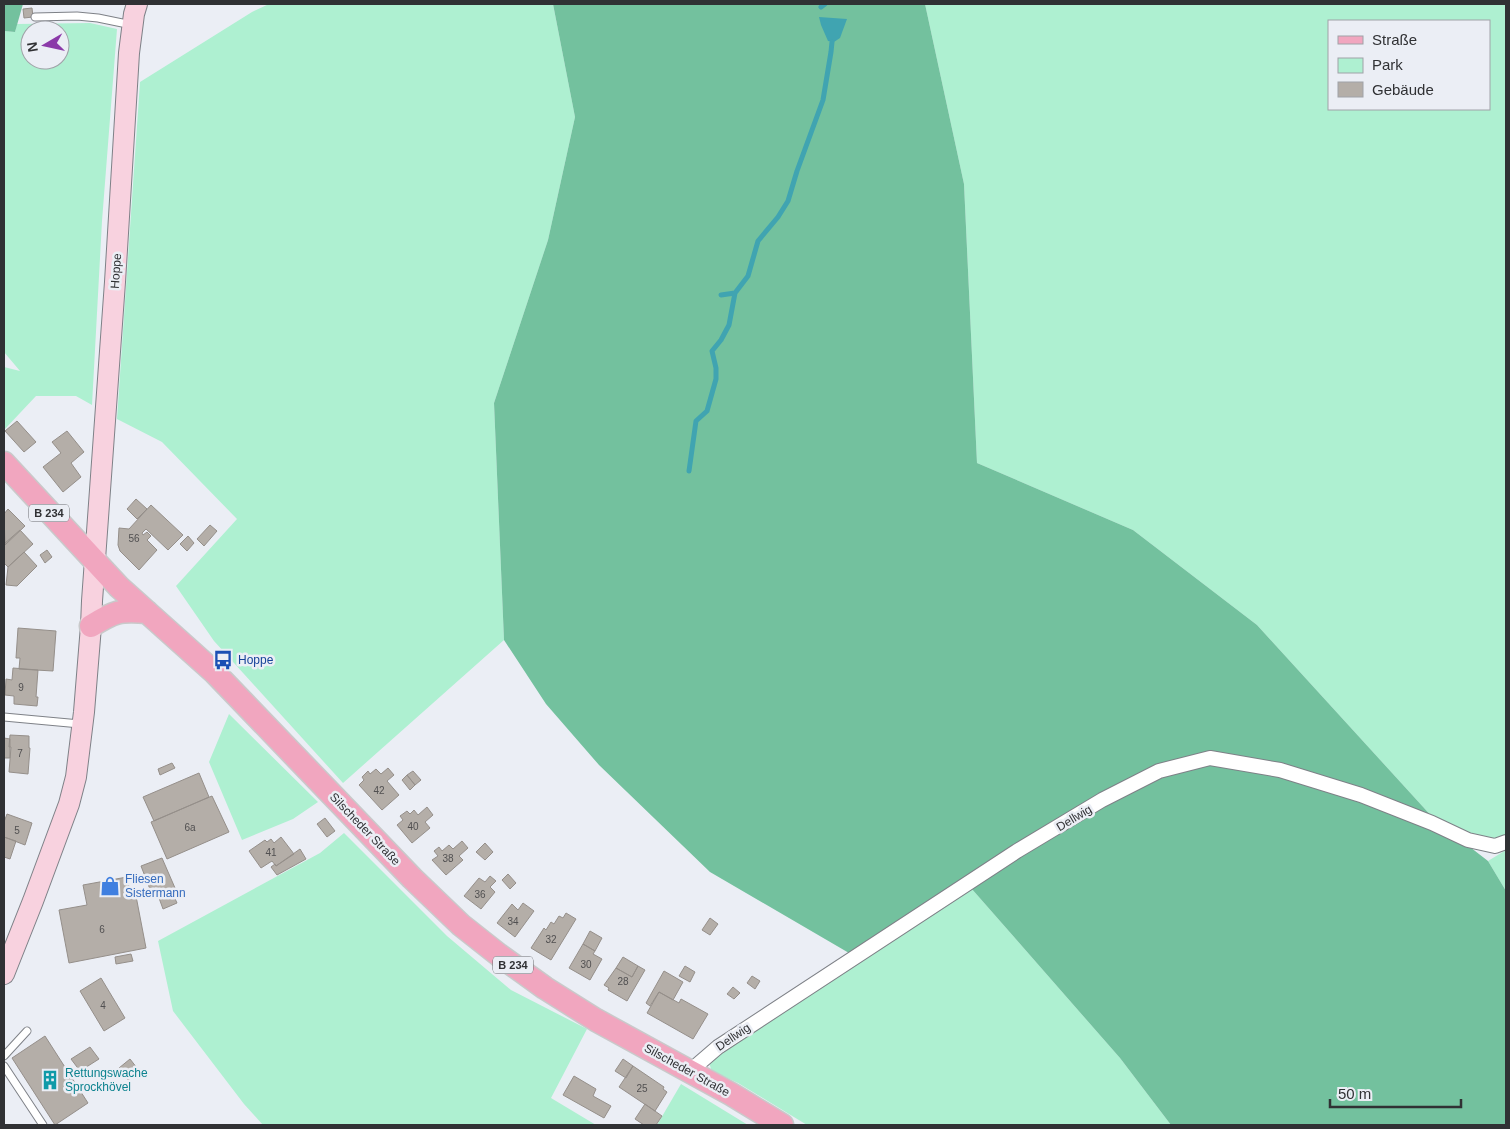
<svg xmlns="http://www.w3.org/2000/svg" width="1510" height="1129" font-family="Helvetica,sans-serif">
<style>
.green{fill:#aef0d1;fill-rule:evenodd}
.forest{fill:#73c19e}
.water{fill:#40a4b1}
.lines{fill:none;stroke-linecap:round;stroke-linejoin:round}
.stream{stroke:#40a4b1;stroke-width:5}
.building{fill:#b4aea8;stroke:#958f8a}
.lane-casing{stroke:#7e8187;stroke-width:9}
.street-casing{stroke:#7e8187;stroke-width:16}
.secondary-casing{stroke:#7e8187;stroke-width:22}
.primary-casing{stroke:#c9c9ca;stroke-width:25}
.lane{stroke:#fff;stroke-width:7}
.street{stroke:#fff;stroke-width:14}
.secondary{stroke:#f8d2df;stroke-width:20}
.primary{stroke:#f1a6bf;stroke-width:22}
.labels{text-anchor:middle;stroke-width:5;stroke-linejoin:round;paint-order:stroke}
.number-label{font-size:10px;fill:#515051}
.shield{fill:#ebeef5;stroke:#686a6e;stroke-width:1}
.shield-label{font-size:11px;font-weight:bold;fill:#303134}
.street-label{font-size:12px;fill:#303134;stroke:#ebeef5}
.transit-label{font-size:12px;fill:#164399;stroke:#ebeef5;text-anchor:start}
.shop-label{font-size:12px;fill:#366cbe;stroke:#ebeef5;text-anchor:start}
.culture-label{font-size:12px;fill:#0d838f;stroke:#ebeef5;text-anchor:start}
</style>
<rect width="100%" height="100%" fill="#ebeef5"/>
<path class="green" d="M 269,4 L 553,4 L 575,117 L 548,240 L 494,403 L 504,640 L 343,783 L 214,641 L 176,586 L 237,519 L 162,442 L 117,419 L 140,82 L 252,12 Z
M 925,4 L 1506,4 L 1506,837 L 1495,841 L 1481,841 L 1435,820 L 1257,625 L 1133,530 L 977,463 L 964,184 ZM 1329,21 L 1489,21 L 1489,109 L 1329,109 Z
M 90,23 L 117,29 L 102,221 L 92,405 L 76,396 L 36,396 L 4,430 L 4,367 L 20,371 L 4,352 L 4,31 L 15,32 L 17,24 ZM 30,30 L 60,30 L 60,60 L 30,60 Z
M 229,714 L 318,802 L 293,819 L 242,840 L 209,762 Z
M 344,833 L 447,936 L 511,990 L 587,1029 L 551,1098 L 596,1125 L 263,1125 L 244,1104 L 173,1011 L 158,941 L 320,853 Z
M 1506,850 L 1506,891 L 1488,861 Z
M 971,888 L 1120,1058 L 1171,1125 L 807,1125 L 738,1083 L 718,1074 L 711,1069 L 709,1062 L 714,1056 Z
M 681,1084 L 748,1125 L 657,1125 Z"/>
<path class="forest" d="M 4,4 L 23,4 L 15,32 L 4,31 Z
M 553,4 L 925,4 L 964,184 L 977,463 L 1133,530 L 1257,625 L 1435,820 L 1488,861 L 1506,891 L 1506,1125 L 1171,1125 L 1120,1058 L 971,888 L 961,881 L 849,953 L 710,872 L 599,765 L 546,704 L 504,640 L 494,403 L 548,240 L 575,117 Z"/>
<path class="water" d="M 819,17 L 847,19 L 840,38 L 834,42 L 828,41 L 821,25 Z"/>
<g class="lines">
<path class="stream" d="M 821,7 L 825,4
M 721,295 L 735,293
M 689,471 L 696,421 L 707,411 L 716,379 L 716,368 L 712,351 L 721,340 L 729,325 L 735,293 L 748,276 L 758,241 L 778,217 L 788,201 L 797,171 L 823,100 L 831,52 L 832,42"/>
</g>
<path class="building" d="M 32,8 L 33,17 L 24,18 L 23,9 Z
M 17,421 L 36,442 L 24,452 L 5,431 Z
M 67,431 L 84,452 L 71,463 L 81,477 L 63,492 L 43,467 L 61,453 L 52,442 Z
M 136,499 L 147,509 L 137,519 L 127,509 Z
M 151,505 L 183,535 L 168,550 L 146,529 L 142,533 L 143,535 L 147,532 L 151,536 L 147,540 L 157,550 L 139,570 L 120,551 L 118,545 L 119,528 L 129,529 Z
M 8,509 L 25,526 L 5,545 L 4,514 Z
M 210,525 L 217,531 L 204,546 L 197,539 Z
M 20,530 L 33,544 L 8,567 L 4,563 L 4,544 Z
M 188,536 L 194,543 L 187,551 L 180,544 Z
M 47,550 L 52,557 L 45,563 L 40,555 Z
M 24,552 L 37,566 L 17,586 L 6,585 L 8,567 Z
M 18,628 L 56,631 L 53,671 L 19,669 L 20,658 L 16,658 Z
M 13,668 L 38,670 L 36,697 L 38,697 L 37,706 L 14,704 L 14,696 L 5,695 L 6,679 L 12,680 Z
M 10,735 L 29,736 L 29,748 L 30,748 L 28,774 L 9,772 L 11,747 L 9,747 Z
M 4,738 L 10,739 L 10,758 L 4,758 Z
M 172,763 L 175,768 L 160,775 L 158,769 Z
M 388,768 L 394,775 L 387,781 L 399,795 L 382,810 L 359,785 L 364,780 L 362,777 L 368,771 L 370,774 L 376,769 L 381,774 Z
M 413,771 L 421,780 L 415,785 L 407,775 Z
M 199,773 L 209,797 L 154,821 L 143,797 Z
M 407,775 L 415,785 L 410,790 L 402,780 Z
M 212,796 L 229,832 L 167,859 L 151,822 Z
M 427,807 L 433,815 L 425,822 L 430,828 L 412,843 L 397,825 L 403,820 L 400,816 L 407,811 L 410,814 L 414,810 L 418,815 Z
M 7,814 L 32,823 L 25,845 L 4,837 L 4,822 Z
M 325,818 L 335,831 L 327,837 L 317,824 Z
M 4,837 L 16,841 L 10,859 L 4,857 Z
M 281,837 L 294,854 L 276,866 L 272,861 L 261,868 L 249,851 L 265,840 L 267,842 L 271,839 L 274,843 Z
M 462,841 L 468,848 L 459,856 L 463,860 L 446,875 L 432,860 L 438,856 L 434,851 L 439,847 L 442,851 L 449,845 L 453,849 Z
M 485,843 L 493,852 L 485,860 L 476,852 Z
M 300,849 L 306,859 L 277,875 L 271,867 L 275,864 L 276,866 Z
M 162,858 L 175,888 L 153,897 L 141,866 Z
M 508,874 L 516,883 L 510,889 L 502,880 Z
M 490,876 L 496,881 L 490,887 L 495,892 L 481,909 L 464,896 L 479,878 L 485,882 Z
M 127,877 L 131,897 L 136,896 L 146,948 L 69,963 L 59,910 L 87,905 L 83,885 Z
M 172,892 L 177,903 L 163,909 L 159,898 Z
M 523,903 L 534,911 L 515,937 L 497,923 L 512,904 L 518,910 Z
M 566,913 L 576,919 L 551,960 L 531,948 L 544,928 L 546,930 L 551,922 L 554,924 L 559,916 L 563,918 Z
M 710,918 L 718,924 L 710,935 L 702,930 Z
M 590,931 L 602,938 L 595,951 L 583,944 Z
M 583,944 L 595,951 L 593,954 L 602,959 L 590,980 L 569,968 Z
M 131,954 L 133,961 L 116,964 L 115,957 Z
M 623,957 L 638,966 L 632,977 L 616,968 Z
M 638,966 L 645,970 L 627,1001 L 608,990 L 609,988 L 604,985 L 616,968 L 632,977 Z
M 685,966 L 695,972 L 690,982 L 679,976 Z
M 664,971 L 683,982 L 673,1000 L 659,992 L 650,1006 L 646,1003 Z
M 752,976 L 760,981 L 755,989 L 747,983 Z
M 101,978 L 125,1018 L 104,1031 L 80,991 Z
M 733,987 L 740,993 L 734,999 L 727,994 Z
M 659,992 L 679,1003 L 681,999 L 708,1014 L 693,1039 L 647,1013 Z
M 45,1036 L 88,1103 L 55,1125 L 12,1058 Z
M 90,1047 L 99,1059 L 80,1071 L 71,1059 Z
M 130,1059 L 137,1068 L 132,1071 L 135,1075 L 128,1080 L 119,1068 Z
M 623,1059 L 633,1066 L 626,1078 L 615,1071 Z
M 633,1066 L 664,1087 L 663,1089 L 667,1092 L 655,1111 L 619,1087 Z
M 574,1076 L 596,1089 L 593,1096 L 611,1106 L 604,1118 L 563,1095 Z
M 645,1104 L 662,1116 L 656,1125 L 644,1125 L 635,1119 Z"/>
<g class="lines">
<defs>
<path id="lane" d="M 35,17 L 77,16 L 98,18 L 132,25
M 4,717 L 80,724
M 4,1056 L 27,1031
M 4,1066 L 43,1125"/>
<path id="street" d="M 689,1072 L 718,1047 L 1017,851 L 1102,800 L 1159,771 L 1210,758 L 1280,770 L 1361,795 L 1432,823 L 1468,840 L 1495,846 L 1506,842"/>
<path id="secondary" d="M 4,974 L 33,901 L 69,804 L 76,777 L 84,712 L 91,626 L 92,601 L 115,282 L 129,53 L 134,14 L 137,4"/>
<path id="primary" d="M 4,463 L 119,587 L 215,673 L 412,878 L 461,925 L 499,955 L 545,988 L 596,1020 L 731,1094 L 782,1125
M 91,626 C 115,611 119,610 147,612"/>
</defs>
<use href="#lane" class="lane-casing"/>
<use href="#street" class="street-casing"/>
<use href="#secondary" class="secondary-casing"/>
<use href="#primary" class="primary-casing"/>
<use href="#lane" class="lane"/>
<use href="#street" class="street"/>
<use href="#secondary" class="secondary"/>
<use href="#primary" class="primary"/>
</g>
<defs>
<symbol id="bus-bare" viewBox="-9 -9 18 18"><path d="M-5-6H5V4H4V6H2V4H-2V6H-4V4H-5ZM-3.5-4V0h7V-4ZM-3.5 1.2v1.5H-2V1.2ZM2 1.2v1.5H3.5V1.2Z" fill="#1a4fb4" stroke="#ebeef5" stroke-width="2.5" paint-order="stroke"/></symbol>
<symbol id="shop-bare" viewBox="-9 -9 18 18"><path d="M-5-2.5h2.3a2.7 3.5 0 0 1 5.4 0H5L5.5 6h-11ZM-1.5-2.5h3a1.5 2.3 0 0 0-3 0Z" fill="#3f7fe0" stroke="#ebeef5" stroke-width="2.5" paint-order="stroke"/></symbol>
<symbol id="building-bare" viewBox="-9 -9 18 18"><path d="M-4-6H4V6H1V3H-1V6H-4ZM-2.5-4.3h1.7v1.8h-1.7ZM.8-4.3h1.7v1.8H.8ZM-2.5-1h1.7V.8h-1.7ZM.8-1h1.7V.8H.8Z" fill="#0f9aa8" stroke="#ebeef5" stroke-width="2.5" paint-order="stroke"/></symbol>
</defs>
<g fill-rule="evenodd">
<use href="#bus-bare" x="209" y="646" width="28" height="28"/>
<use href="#shop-bare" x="96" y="872" width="28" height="28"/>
<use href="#building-bare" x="36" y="1066" width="28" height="28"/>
</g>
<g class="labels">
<g class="number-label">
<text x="134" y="542">56</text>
<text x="21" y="691">9</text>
<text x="20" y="757">7</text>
<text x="379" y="794">42</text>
<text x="413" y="830">40</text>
<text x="190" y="831">6a</text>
<text x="17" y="834">5</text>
<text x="271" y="856">41</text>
<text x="448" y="862">38</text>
<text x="480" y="898">36</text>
<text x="513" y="925">34</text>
<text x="102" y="933">6</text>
<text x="551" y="943">32</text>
<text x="586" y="968">30</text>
<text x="623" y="985">28</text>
<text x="103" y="1009">4</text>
<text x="642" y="1092">25</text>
</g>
<g class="shield">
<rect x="29" y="504.5" width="40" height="17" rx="4"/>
<rect x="493" y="956.5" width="40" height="17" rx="4"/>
</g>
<g class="shield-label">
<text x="49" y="517">B 234</text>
<text x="513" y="969">B 234</text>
</g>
<g class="street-label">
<text transform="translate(116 271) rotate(-86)" y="4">Hoppe</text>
<text transform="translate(1074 818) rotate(-31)" y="4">Dellwig</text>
<text transform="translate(365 829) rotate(46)" y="4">Silscheder Straße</text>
<text transform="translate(733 1037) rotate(-34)" y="4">Dellwig</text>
<text transform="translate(687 1070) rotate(29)" y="4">Silscheder Straße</text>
</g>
<g class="transit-label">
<text x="238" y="664">Hoppe</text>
</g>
<g class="shop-label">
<text x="125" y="883">Fliesen<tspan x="125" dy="14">Sistermann</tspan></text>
</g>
<g class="culture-label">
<text x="65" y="1077">Rettungswache<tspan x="65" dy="14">Sprockhövel</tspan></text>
</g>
</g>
<rect width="1510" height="1129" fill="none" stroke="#303134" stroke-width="10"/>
<rect x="1328" y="20" width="162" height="90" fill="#ebeef5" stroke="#a0a2a8"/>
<rect x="1338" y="36" width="25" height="8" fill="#f1a6bf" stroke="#a0a2a8"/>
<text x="1372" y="45" font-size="15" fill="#303134">Straße</text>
<rect x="1338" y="58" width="25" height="15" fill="#aef0d1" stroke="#a0a2a8"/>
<text x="1372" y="70" font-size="15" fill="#303134">Park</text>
<rect x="1338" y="82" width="25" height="15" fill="#b4aea8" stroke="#a0a2a8"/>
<text x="1372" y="95" font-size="15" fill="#303134">Gebäude</text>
<g transform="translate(45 45) rotate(261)"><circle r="24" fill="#ebeef5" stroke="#a0a2a8"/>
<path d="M0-4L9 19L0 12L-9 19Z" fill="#8b3aa9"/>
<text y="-8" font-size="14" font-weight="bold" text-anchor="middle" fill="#303134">N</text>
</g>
<path d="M1330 1099v8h131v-8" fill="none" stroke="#303134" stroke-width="2.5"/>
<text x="1338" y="1099" font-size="15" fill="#303134" stroke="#ebeef5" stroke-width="4" paint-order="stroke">50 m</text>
</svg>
